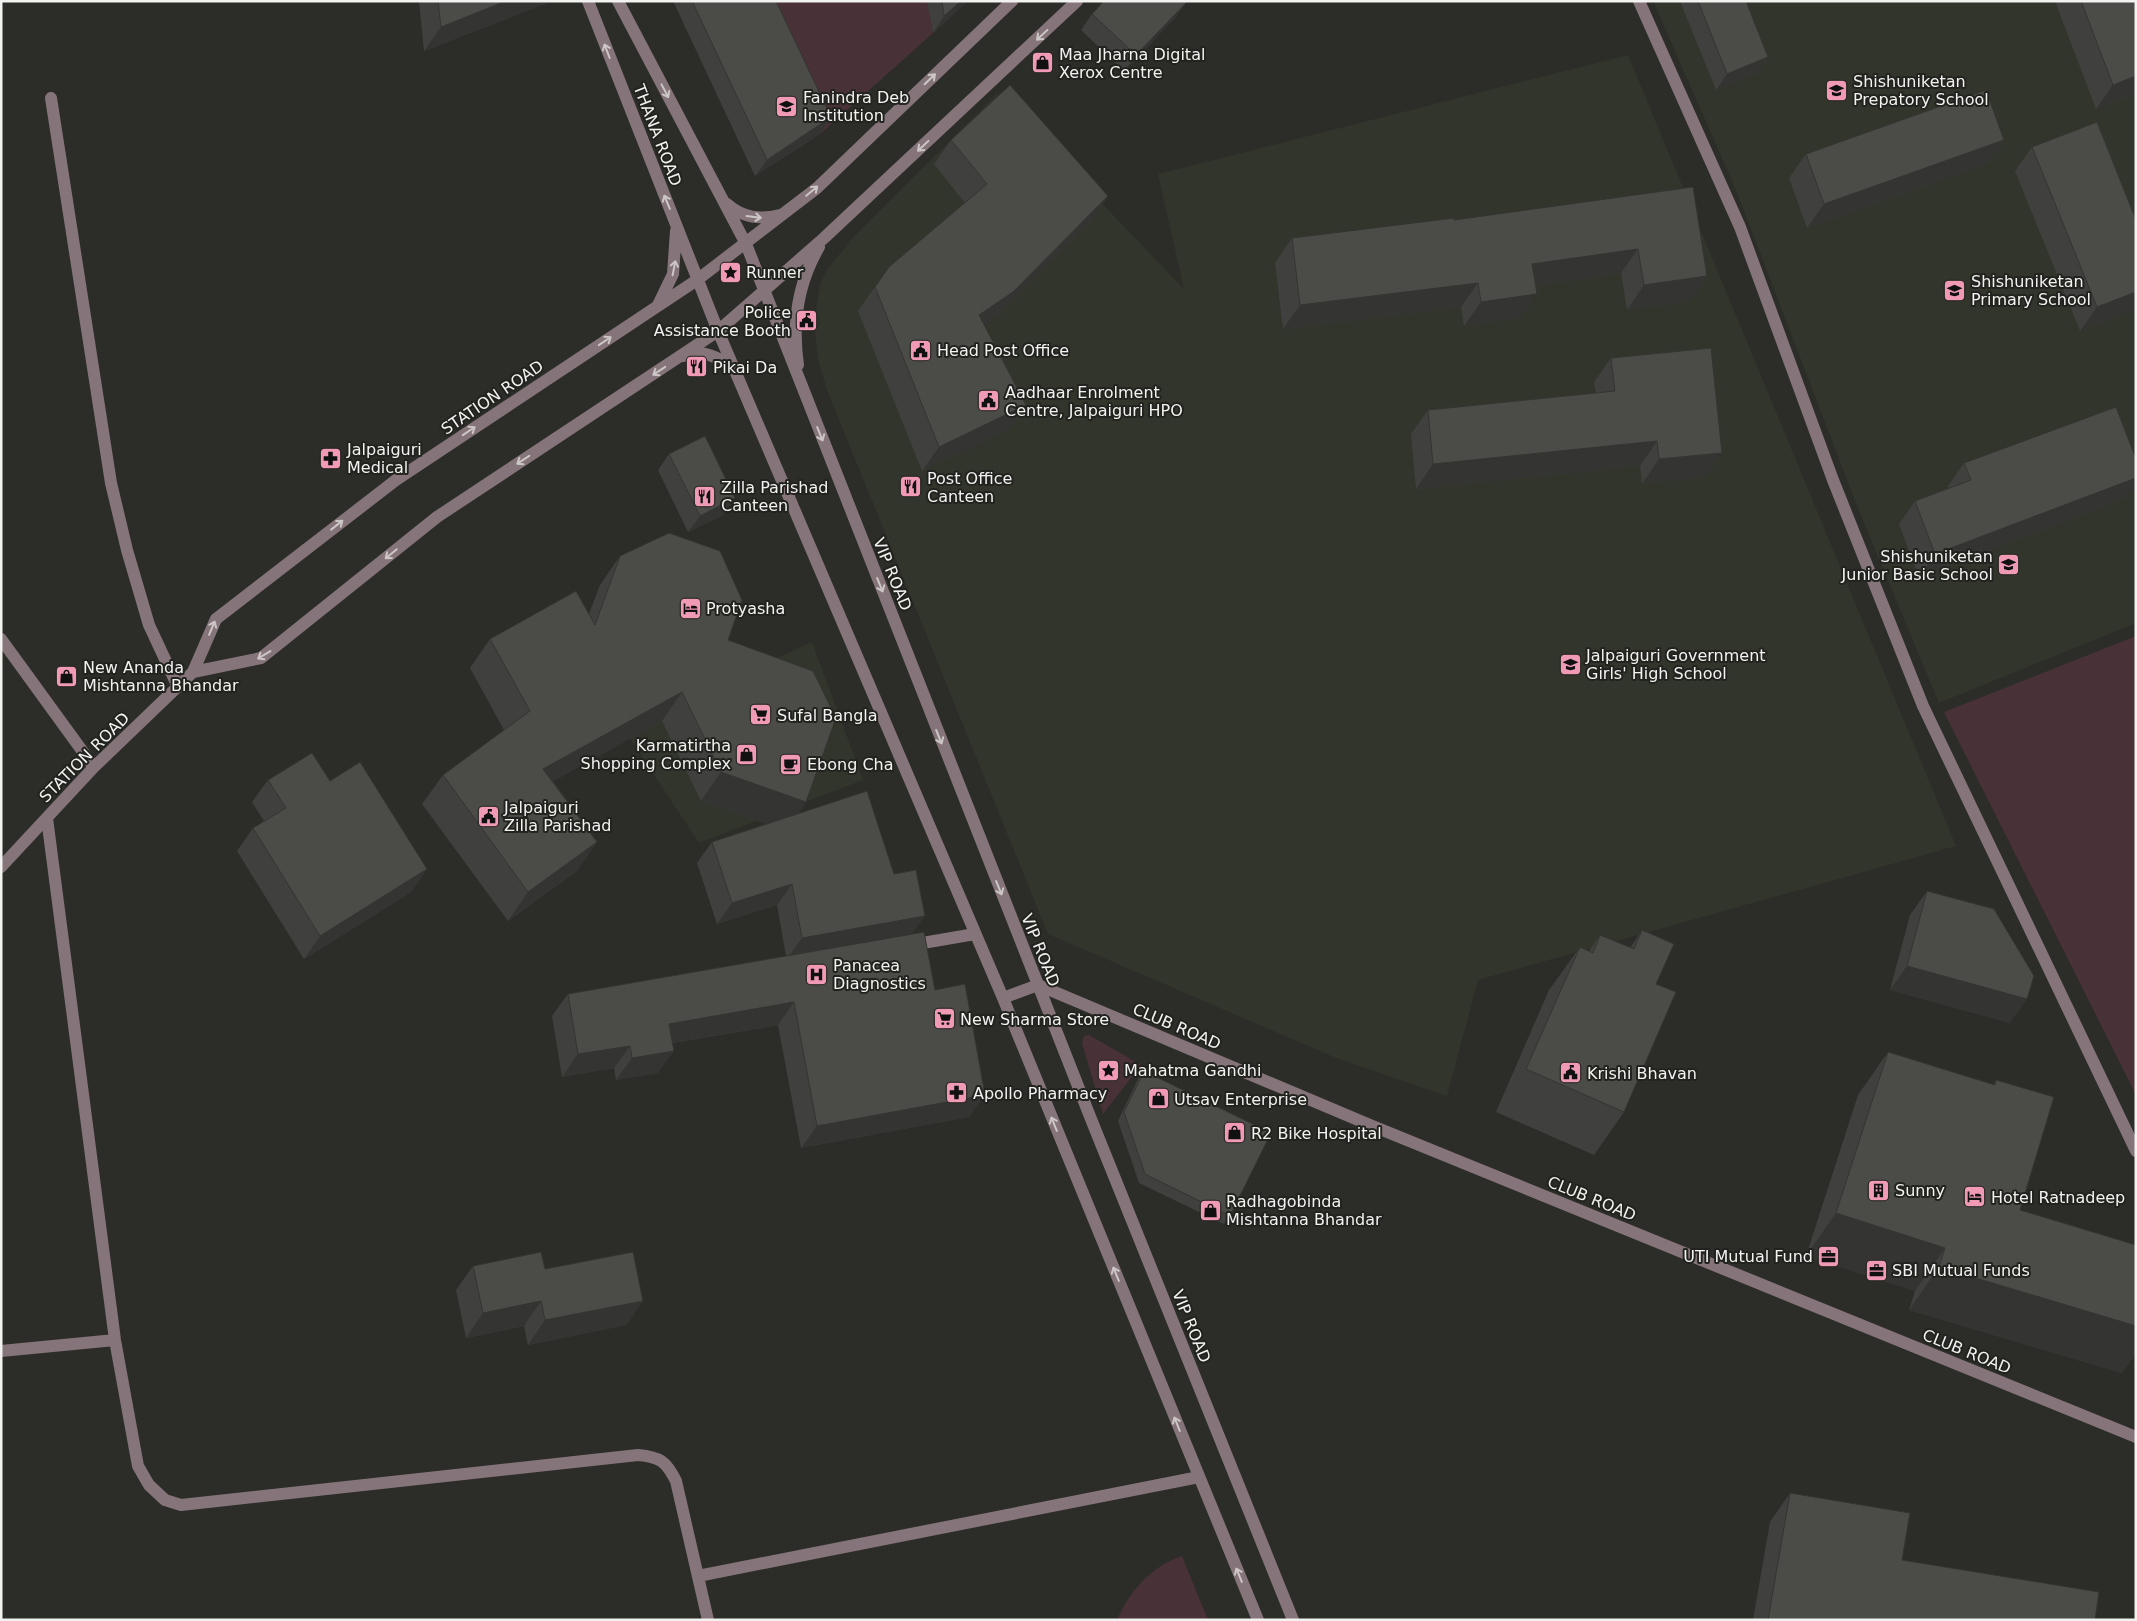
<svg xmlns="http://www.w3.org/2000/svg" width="2137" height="1621" font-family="'DejaVu Sans',sans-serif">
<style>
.built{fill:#32352b}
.green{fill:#493138}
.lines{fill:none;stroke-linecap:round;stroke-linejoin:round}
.minor{stroke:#857479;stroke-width:12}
.wall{fill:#40413e}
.shaded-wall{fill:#343532}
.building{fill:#4b4c48;stroke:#343532}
.oneway{stroke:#ccc6c6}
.labels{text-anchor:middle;stroke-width:4;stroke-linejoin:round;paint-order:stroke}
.poi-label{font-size:16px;fill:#f2f2f0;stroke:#22231f;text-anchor:start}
.street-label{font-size:16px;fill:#f2f2f0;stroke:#22231f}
</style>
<rect width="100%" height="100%" fill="#2c2d29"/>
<path class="built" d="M 1653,1 L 2136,1 L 2136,623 L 1939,703 L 1857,506 L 1736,190 Z
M 1628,55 L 1956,846 L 1478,980 L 1447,1096 L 1336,1058 L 1048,934 L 827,390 L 818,360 L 815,331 L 817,303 L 820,284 L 829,267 L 851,240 L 997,94 L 1184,289 L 1158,174 Z
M 812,642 L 863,780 L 699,843 L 623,728 Z"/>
<path class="green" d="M 757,1 L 927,1 L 933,33 L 820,134 Z
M 2136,636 L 2136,1095 L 1944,712 Z
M 1089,1035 L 1141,1065 L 1103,1114 L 1082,1043 L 1084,1036 Z
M 1182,1556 L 1208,1620 L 1117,1620 C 1130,1590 1152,1566 1182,1556 Z"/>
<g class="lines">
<path class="minor" d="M 588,1 L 718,331 L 1003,998 L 1258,1620
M 618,1 L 746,244 L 1091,1119 L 1293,1620
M 1639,1 L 1740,227 L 1833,480 L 1923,706 L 2136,1151
M 51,98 L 111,483 L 127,550 L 149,625 L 178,687
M 727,204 C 743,218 760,220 780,215
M 658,305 L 673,274 L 676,231
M 684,356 C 702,349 721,357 733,370
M 798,365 C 792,324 798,283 819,247
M 1,639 L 94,767
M 193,672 L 261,658 L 437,517 L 718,331 L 824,238 L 1077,1
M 47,818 L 115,1340 L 138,1466 L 149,1485 L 165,1500 L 181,1505 L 638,1455 C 660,1457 666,1461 676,1481 L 708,1620
M 1,867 L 94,767 L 193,672 L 216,619 L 396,480 L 697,280 L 817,188 L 1012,1
M 911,945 L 975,934
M 1003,998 L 1038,985 L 1370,1125 L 2136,1437
M 1,1351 L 115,1340
M 698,1576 L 1199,1477"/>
</g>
<path class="wall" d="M 419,1 L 547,1 L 545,4 L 424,51 Z
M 673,1 L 776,1 L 820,134 L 755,176 Z
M 927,1 L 968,1 L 933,33 Z
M 1680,1 L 1746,1 L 1768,57 L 1757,73 L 1716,90 Z
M 2055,1 L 2136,1 L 2136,94 L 2096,109 Z
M 1186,3 L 1174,19 L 1124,71 L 1081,30 L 1092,14 Z
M 951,140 L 1108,196 L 1091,221 L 996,317 L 984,325 L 1026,405 L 1009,429 L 922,471 L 858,311 L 889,267 L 965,203 L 934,164 Z
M 2004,140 L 1987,164 L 1807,228 L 1789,178 L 1806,154 Z
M 2032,147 L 2136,220 L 2136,309 L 2080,331 L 2015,171 Z
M 1693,187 L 1707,276 L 1690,301 L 1627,310 L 1621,273 L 1536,286 L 1520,318 L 1464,326 L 1461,307 L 1283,329 L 1275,263 L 1292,238 L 1454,220 Z
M 1611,358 L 1705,477 L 1642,484 L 1640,466 L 1416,489 L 1411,434 L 1428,410 L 1596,393 L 1594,382 Z
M 669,454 L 723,515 L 688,532 L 658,470 Z
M 1964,463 L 2126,498 L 1919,577 L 1899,524 L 1915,501 L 1949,488 L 1948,486 Z
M 620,556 L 728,640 L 806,802 L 798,814 L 912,934 L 935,990 L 969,1117 L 801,1148 L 778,1025 L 673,1043 L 658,1073 L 616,1080 L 614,1068 L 562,1077 L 552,1016 L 568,994 L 786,956 L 777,905 L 717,924 L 697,863 L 712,842 L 766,824 L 701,801 L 662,721 L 553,781 L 597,842 L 577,871 L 508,921 L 422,804 L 443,775 L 504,730 L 470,668 L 490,639 L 589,614 L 600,585 Z
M 268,780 L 330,781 L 427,869 L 411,892 L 304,959 L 237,851 L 253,828 L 264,821 L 252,802 Z
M 1927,891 L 2010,1023 L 1890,990 L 1910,915 Z
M 1642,930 L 1656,984 L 1624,1112 L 1594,1155 L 1496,1112 L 1549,990 L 1580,947 L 1589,951 L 1600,935 L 1630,948 Z
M 1888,1052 L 1993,1085 L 1996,1080 L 2020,1210 L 2122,1373 L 1909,1310 L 1915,1291 L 1806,1256 L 1858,1095 Z
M 1144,1071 L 1230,1216 L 1224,1224 L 1139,1183 L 1118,1121 L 1138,1079 Z
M 473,1266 L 545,1269 L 643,1301 L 626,1325 L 528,1345 L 524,1326 L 466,1338 L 456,1290 Z
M 1790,1493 L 1902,1560 L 2095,1620 L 1753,1620 L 1770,1522 Z"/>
<path class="shaded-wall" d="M 506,1 L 547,1 L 545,4 L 424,51 L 441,27 Z
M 961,1 L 968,1 L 933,33 L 944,16 Z
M 1186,3 L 1174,19 L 1124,71 L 1136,55 Z
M 1768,57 L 1757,73 L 1716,90 L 1727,74 Z
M 2136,76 L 2136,94 L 2096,109 L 2113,85 Z
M 831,117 L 820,134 L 755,176 L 767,160 Z
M 2004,140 L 1987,164 L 1807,228 L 1824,204 Z
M 1108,196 L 1091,221 L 996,317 L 962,340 L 979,315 Z
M 1638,249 L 1621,273 L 1515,289 L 1532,264 Z
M 1707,276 L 1690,301 L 1627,310 L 1644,285 Z
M 1478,283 L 1461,307 L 1283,329 L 1300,305 Z
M 2136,292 L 2136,309 L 2080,331 L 2097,307 Z
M 1537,294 L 1520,318 L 1464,326 L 1481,302 Z
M 1026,405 L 1009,429 L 922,471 L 939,447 Z
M 1657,441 L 1640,466 L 1416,489 L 1433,464 Z
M 1722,453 L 1705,477 L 1642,484 L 1659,459 Z
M 2136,478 L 2136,484 L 2126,498 L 1919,577 L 1935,554 Z
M 735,498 L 723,515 L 688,532 L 700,516 Z
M 682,692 L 662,721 L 523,798 L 543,769 Z
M 721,772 L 806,802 L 786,831 L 701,801 Z
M 597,842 L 577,871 L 508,921 L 528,892 Z
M 427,869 L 411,892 L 304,959 L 320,936 Z
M 792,884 L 777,905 L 717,924 L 732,903 Z
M 925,916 L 910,937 L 787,959 L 802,938 Z
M 1907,966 L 2027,999 L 2010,1023 L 1890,990 Z
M 794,1002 L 778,1025 L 654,1046 L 669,1024 Z
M 630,1046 L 614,1068 L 562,1077 L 578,1054 Z
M 674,1051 L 658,1073 L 616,1080 L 632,1058 Z
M 985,1095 L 969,1117 L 801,1148 L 817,1126 Z
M 1836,1213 L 1945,1248 L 1915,1291 L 1806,1256 Z
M 1939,1267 L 2136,1326 L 2136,1354 L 2122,1373 L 1909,1310 Z
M 541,1301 L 524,1326 L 466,1338 L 483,1313 Z
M 643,1301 L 626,1325 L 528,1345 L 545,1320 Z"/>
<path class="building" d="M 438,1 L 506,1 L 441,27 Z
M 692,1 L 776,1 L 831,117 L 767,160 Z
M 942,1 L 961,1 L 944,16 Z
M 1104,1 L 1184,1 L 1186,3 L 1136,55 L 1092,14 Z
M 1698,1 L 1746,1 L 1768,57 L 1727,74 Z
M 2081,1 L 2136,1 L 2136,76 L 2113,85 Z
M 1010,85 L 1108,196 L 1013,292 L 979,315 L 1026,405 L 939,447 L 875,287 L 889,267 L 987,184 L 951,140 Z
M 1986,90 L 2004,140 L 1824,204 L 1806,154 Z
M 2097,122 L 2136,220 L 2136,292 L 2097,307 L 2032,147 Z
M 1693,187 L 1707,276 L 1644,285 L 1638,249 L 1532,264 L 1537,294 L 1481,302 L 1478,283 L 1300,305 L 1292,238 L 1454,218 L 1454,220 Z
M 1711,348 L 1722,453 L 1659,459 L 1657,441 L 1433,464 L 1428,410 L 1615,391 L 1611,358 Z
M 2116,407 L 2136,459 L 2136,478 L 1935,554 L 1915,501 L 1971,480 L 1964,463 Z
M 705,436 L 735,498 L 700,516 L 669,454 Z
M 669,533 L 720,551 L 742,600 L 728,640 L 813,671 L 836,718 L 806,802 L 721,772 L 682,692 L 543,769 L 597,842 L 528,892 L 443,775 L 530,711 L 490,639 L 576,591 L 595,625 L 620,556 Z
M 312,753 L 330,781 L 360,762 L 427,869 L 320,936 L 253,828 L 286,808 L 268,780 Z
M 867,791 L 894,874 L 916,870 L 925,916 L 802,938 L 792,884 L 732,903 L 712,842 Z
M 1927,891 L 1994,909 L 2034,976 L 2027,999 L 1907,966 Z
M 1642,930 L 1674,944 L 1656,984 L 1676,992 L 1624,1112 L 1526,1069 L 1580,947 L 1593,953 L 1600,935 L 1634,949 Z
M 924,932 L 935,990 L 965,984 L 985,1095 L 817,1126 L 794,1002 L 669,1024 L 674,1051 L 632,1058 L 630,1046 L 578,1054 L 568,994 Z
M 1888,1052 L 1995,1085 L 1996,1080 L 2054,1097 L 2020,1210 L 2136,1245 L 2136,1326 L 1939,1267 L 1945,1248 L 1836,1213 Z
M 1144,1071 L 1271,1133 L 1230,1216 L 1145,1174 L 1124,1112 Z
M 541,1252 L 545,1269 L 633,1252 L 643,1301 L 545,1320 L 541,1301 L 483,1313 L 473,1266 Z
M 1790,1493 L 1910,1513 L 1902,1560 L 2099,1592 L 2095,1620 L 1768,1620 Z"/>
<defs><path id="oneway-shaft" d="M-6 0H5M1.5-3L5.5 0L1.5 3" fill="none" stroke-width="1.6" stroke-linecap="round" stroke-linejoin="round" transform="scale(1.25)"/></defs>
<g class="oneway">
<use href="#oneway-shaft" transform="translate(1042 35) rotate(137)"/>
<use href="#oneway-shaft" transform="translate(607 51) rotate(-111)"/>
<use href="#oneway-shaft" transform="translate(930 79) rotate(-44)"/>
<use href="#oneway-shaft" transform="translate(665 91) rotate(62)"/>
<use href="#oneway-shaft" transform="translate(923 146) rotate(137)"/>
<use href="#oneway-shaft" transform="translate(812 191) rotate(-40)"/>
<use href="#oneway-shaft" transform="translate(667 202) rotate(-113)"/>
<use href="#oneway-shaft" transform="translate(754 217) rotate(7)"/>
<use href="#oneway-shaft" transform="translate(674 268) rotate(-79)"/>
<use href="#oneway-shaft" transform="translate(605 341) rotate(-34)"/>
<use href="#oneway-shaft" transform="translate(659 371) rotate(147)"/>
<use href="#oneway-shaft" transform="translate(469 431) rotate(-34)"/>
<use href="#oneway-shaft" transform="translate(820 434) rotate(68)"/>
<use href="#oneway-shaft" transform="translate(523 460) rotate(147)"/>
<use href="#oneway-shaft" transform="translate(337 525) rotate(-38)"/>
<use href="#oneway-shaft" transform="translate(391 554) rotate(141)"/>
<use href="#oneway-shaft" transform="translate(880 585) rotate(68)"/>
<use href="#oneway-shaft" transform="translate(212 628) rotate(-67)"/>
<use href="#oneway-shaft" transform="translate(264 655) rotate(149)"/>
<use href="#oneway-shaft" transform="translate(939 737) rotate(68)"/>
<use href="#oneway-shaft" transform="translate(999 888) rotate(68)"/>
<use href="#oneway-shaft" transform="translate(1054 1124) rotate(-112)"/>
<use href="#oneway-shaft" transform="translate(1116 1274) rotate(-112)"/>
<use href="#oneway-shaft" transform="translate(1177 1424) rotate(-112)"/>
<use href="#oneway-shaft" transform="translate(1239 1575) rotate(-112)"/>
</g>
<defs>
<symbol id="shop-square" viewBox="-11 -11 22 22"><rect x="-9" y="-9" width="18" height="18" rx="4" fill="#f09ab6" stroke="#22231f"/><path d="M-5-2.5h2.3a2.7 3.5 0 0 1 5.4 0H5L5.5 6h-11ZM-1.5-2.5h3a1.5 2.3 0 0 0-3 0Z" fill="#111"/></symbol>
<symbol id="school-square" viewBox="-11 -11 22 22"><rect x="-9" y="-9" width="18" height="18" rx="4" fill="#f09ab6" stroke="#22231f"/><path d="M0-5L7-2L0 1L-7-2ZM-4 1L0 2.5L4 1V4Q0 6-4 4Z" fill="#111"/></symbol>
<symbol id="sight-square" viewBox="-11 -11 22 22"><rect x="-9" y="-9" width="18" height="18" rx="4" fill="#f09ab6" stroke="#22231f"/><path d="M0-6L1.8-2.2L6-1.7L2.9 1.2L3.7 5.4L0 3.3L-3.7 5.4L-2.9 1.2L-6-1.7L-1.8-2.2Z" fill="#111"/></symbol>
<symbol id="civic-square" viewBox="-11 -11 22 22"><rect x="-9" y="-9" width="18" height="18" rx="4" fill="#f09ab6" stroke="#22231f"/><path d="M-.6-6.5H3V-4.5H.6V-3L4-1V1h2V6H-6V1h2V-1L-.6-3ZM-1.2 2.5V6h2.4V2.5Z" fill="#111"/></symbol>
<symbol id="restaurant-square" viewBox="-11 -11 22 22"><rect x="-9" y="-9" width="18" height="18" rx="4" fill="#f09ab6" stroke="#22231f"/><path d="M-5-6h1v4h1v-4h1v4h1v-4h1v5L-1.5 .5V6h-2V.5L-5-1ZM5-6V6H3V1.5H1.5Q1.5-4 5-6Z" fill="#111"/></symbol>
<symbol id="pharmacy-square" viewBox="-11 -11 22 22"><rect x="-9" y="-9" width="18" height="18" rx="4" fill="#f09ab6" stroke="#22231f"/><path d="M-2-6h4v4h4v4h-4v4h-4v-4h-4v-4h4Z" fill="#111"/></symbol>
<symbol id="hotel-square" viewBox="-11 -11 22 22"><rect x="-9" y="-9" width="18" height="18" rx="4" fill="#f09ab6" stroke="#22231f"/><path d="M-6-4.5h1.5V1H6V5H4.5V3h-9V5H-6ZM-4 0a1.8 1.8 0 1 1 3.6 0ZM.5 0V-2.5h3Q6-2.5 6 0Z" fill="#111"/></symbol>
<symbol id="supermarket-square" viewBox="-11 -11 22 22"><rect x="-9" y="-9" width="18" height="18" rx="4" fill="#f09ab6" stroke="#22231f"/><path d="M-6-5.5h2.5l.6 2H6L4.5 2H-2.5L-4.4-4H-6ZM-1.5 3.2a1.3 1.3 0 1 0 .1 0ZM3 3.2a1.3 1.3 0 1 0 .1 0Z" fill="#111"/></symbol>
<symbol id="cafe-square" viewBox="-11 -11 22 22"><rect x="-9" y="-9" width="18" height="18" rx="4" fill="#f09ab6" stroke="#22231f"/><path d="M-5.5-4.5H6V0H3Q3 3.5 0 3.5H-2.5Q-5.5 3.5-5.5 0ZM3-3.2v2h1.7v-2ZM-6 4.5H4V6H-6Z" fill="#111"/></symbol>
<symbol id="hospital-square" viewBox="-11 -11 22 22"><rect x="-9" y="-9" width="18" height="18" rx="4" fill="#f09ab6" stroke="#22231f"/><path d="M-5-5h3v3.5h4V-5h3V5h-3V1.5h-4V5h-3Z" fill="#111"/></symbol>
<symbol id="building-square" viewBox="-11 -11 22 22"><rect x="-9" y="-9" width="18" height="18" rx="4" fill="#f09ab6" stroke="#22231f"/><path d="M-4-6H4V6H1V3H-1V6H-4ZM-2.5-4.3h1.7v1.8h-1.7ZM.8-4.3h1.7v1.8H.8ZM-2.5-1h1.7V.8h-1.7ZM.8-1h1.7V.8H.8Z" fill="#111"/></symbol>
<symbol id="office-square" viewBox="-11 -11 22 22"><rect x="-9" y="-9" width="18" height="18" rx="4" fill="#f09ab6" stroke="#22231f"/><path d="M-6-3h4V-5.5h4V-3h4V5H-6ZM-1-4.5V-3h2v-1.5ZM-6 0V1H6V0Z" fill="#111"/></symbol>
</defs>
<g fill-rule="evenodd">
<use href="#shop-square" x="1030" y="50" width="25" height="25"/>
<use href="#school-square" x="1824" y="78" width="25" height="25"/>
<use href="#school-square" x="774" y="94" width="25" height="25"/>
<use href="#sight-square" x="718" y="260" width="25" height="25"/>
<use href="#school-square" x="1942" y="278" width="25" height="25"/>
<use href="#civic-square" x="794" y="308" width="25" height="25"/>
<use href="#civic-square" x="908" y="338" width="25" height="25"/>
<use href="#restaurant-square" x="684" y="354" width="25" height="25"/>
<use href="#civic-square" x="976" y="388" width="25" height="25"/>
<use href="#pharmacy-square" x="318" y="446" width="25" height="25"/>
<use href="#restaurant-square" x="898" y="474" width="25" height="25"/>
<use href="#restaurant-square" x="692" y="484" width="25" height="25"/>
<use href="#school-square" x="1996" y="552" width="25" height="25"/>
<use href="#hotel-square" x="678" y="596" width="25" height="25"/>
<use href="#school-square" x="1558" y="652" width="25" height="25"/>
<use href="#shop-square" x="54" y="664" width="25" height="25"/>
<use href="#supermarket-square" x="748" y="702" width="25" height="25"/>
<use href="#shop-square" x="734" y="742" width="25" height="25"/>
<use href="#cafe-square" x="778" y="752" width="25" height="25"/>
<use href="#civic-square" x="476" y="804" width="25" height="25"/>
<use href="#hospital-square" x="804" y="962" width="25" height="25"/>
<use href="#supermarket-square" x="932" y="1006" width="25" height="25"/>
<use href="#sight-square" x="1096" y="1058" width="25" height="25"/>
<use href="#civic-square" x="1558" y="1060" width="25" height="25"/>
<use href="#pharmacy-square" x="944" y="1080" width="25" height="25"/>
<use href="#shop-square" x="1146" y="1086" width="25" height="25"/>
<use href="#shop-square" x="1222" y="1120" width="25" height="25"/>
<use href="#building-square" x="1866" y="1178" width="25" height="25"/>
<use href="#hotel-square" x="1962" y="1184" width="25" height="25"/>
<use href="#shop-square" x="1198" y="1198" width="25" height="25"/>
<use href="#office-square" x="1816" y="1244" width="25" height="25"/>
<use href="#office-square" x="1864" y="1258" width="25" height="25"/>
</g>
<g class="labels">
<g class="poi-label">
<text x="1059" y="60">Maa Jharna Digital<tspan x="1059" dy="18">Xerox Centre</tspan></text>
<text x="1853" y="87">Shishuniketan<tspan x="1853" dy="18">Prepatory School</tspan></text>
<text x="803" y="103">Fanindra Deb<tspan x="803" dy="18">Institution</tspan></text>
<text x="746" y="278">Runner</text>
<text x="1971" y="287">Shishuniketan<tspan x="1971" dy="18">Primary School</tspan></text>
<text x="791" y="318" text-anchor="end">Police<tspan x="791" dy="18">Assistance Booth</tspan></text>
<text x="937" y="356">Head Post Office</text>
<text x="713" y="373">Pikai Da</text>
<text x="1005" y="398">Aadhaar Enrolment<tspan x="1005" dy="18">Centre, Jalpaiguri HPO</tspan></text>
<text x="347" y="455">Jalpaiguri<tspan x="347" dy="18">Medical</tspan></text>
<text x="927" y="484">Post Office<tspan x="927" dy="18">Canteen</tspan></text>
<text x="721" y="493">Zilla Parishad<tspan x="721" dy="18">Canteen</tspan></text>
<text x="1993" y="562" text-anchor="end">Shishuniketan<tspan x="1993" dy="18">Junior Basic School</tspan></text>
<text x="706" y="614">Protyasha</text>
<text x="1586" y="661">Jalpaiguri Government<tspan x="1586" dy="18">Girls' High School</tspan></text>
<text x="83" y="673">New Ananda<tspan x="83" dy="18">Mishtanna Bhandar</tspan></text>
<text x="777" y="721">Sufal Bangla</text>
<text x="731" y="751" text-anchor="end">Karmatirtha<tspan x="731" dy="18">Shopping Complex</tspan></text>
<text x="807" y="770">Ebong Cha</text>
<text x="504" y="813">Jalpaiguri<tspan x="504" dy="18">Zilla Parishad</tspan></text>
<text x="833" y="971">Panacea<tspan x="833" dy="18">Diagnostics</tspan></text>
<text x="960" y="1025">New Sharma Store</text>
<text x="1124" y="1076">Mahatma Gandhi</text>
<text x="1587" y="1079">Krishi Bhavan</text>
<text x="973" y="1099">Apollo Pharmacy</text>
<text x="1174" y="1105">Utsav Enterprise</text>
<text x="1251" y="1139">R2 Bike Hospital</text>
<text x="1895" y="1196">Sunny</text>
<text x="1991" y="1203">Hotel Ratnadeep</text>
<text x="1226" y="1207">Radhagobinda<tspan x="1226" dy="18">Mishtanna Bhandar</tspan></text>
<text x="1813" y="1262" text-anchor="end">UTI Mutual Fund</text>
<text x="1892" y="1276">SBI Mutual Funds</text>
</g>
<g class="street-label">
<text transform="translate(658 135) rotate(69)" y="6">THANA ROAD</text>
<text transform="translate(492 397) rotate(-34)" y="6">STATION ROAD</text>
<text transform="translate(893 574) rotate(68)" y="6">VIP ROAD</text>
<text transform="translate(84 757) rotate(-45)" y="6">STATION ROAD</text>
<text transform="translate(1041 950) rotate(68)" y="6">VIP ROAD</text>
<text transform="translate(1177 1026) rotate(23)" y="6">CLUB ROAD</text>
<text transform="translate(1592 1198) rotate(22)" y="6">CLUB ROAD</text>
<text transform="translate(1192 1326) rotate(68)" y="6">VIP ROAD</text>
<text transform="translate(1967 1351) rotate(22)" y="6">CLUB ROAD</text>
</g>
</g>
<rect width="2137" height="1621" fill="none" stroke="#f2f2f0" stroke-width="5"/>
</svg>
